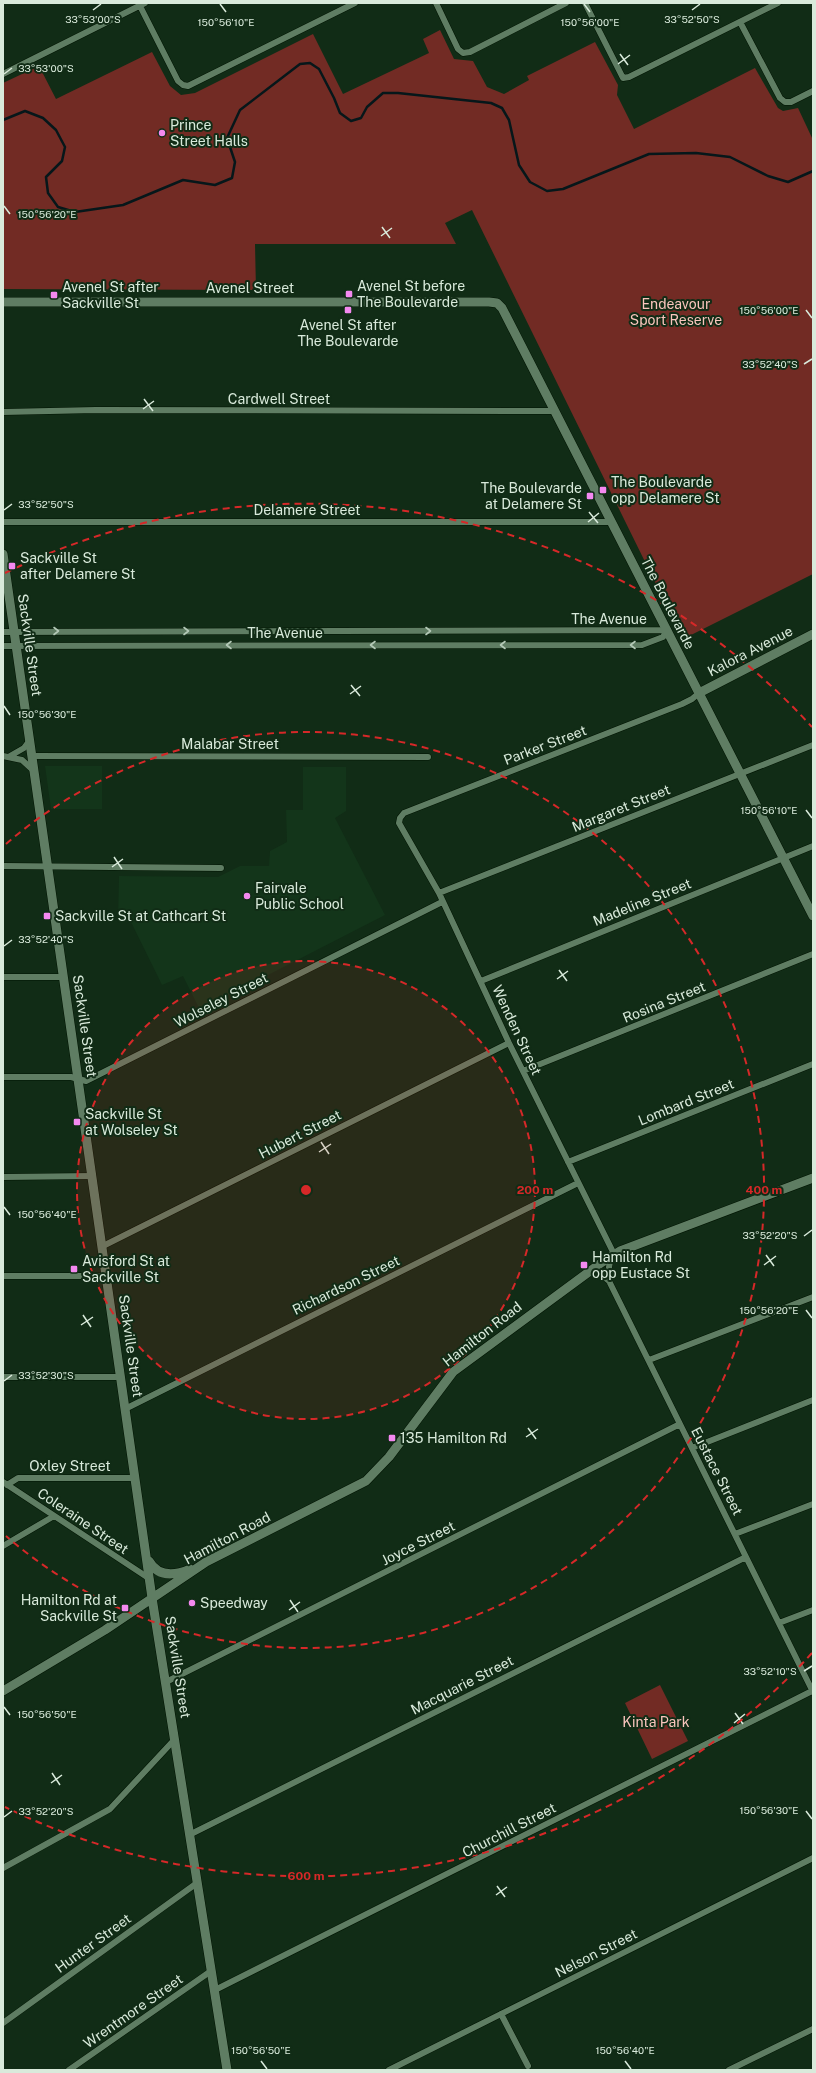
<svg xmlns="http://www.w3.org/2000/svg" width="816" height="2073" font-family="'Public Sans',sans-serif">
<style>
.built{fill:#13351a}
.green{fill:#722b24}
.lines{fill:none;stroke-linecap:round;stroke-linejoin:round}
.stream{stroke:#06171a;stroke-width:2.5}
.street-casing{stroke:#001402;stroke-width:7}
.secondary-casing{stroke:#001402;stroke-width:10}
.street{stroke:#5f7d63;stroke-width:6}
.secondary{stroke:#5f7d63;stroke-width:9}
.oneway{stroke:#b4c9b7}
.ticks{fill:none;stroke:#d9eadb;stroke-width:1.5}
.ring{fill:none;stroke:#d62828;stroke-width:2;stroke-dasharray:7 5}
.poi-dot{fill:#f489f0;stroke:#112c16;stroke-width:1.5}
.labels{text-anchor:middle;stroke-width:4;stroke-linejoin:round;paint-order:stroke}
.poi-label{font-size:14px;fill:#d9eadb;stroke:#112c16;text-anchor:start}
.street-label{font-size:14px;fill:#d9eadb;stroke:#112c16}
.park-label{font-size:14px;fill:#fac5bd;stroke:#112c16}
.ticks-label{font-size:10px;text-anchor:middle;fill:#d9eadb;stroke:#112c16;stroke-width:4;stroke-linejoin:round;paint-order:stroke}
.centre{fill:#d62828;stroke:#112c16;stroke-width:2}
.ring-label{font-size:12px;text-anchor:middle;font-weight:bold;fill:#d62828;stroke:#112c16;stroke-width:4;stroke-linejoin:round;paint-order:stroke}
</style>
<rect width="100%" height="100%" fill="#112c16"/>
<path class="built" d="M 45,766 L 102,766 L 102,809 L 51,809 Z
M 303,767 L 346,767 L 346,811 L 335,818 L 385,915 L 200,1010 L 183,976 L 162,985 L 131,922 L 134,920 L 118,920 L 119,876 L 218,877 L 240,866 L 269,866 L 270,851 L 287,842 L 286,810 L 303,810 Z"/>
<path class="green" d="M 440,30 L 454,59 L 473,61 L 487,87 L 504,94 L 529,80 L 527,76 L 595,42 L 618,85 L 617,95 L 634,129 L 755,68 L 778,108 L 783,111 L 798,108 L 813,140 L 813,574 L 683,639 L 472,210 L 445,223 L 456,244 L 255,244 L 256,290 L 3,289 L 3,83 L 39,66 L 56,99 L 152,52 L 170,86 L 181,95 L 195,93 L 313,34 L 343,94 L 429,53 L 423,39 Z
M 660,1685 L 688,1741 L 652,1759 L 625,1703 Z"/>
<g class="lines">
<path class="stream" d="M 3,120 L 25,111 L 43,118 L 56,130 L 65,147 L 62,161 L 46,177 L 48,193 L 58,207 L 75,212 L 123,205 L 183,180 L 215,185 L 232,178 L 235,162 L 227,138 L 240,110 L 300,64 L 310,63 L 319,69 L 334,98 L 340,113 L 351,121 L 361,118 L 367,107 L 383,93 L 398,93 L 491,103 L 502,108 L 509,120 L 519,165 L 530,182 L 547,191 L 563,189 L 649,154 L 696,153 L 730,157 L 768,176 L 788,182 L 813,171"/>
<defs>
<path id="street" d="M 436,3 L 458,49 L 463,53 L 470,52 L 566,3
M 585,3 L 623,78 L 629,77 L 778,3
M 140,6 L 178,81 L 183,85 L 188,86 L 355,3
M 740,22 L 780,98 L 785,102 L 791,102 L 813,91
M 3,74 L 145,3
M 3,412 L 96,410 L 554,411
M 3,522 L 611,522
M 3,632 L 667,630
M 3,646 L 642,645 L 663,637 L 667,630
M 3,756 L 22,760 L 34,771
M 10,756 L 24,748 L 30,740
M 32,756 L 428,757
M 3,866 L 221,868
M 439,893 L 813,745
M 3,977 L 64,977
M 481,981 L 813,846
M 523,1071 L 813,954
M 3,1077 L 71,1077 L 86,1081 L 442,902
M 568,1162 L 813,1064
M 3,1177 L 93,1176
M 103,1246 L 509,1043
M 614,1254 L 509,1043 L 439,893 L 399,823 L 400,818 L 404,813 L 682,704 L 692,699 L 699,693
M 589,1271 L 599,1273 L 609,1281 L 813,1692
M 3,1276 L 107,1276
M 609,1281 L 609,1267 L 611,1256
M 649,1360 L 813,1297
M 3,1377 L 121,1377
M 125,1409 L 578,1183
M 692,1448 L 813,1400
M 3,1482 L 150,1579
M 7,1485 L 18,1478 L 135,1478
M 735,1534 L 813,1504
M 3,1546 L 54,1516
M 779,1623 L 813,1610
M 166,1682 L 680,1424
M 189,1835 L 746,1557
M 3,1868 L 110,1809 L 175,1739
M 215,1990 L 812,1691
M 501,2014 L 528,2066
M 3,2023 L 197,1883
M 69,2070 L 211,1971
M 389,2070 L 813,1858
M 729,2070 L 813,2029"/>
<path id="secondary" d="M 3,302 L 489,302 L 497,303 L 502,308 L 813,916
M 3,554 L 152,1598 L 227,2070
M 699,693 L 813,634
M 149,1561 C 158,1577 174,1576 190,1569
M 3,1691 L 105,1630 L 206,1562 L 366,1481 L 389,1457 L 453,1372 L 601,1263 L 620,1251 L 813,1178"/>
</defs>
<use href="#street" class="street-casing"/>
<use href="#secondary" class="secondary-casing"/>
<use href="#street" class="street"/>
<use href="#secondary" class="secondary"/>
</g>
<defs><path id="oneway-chevron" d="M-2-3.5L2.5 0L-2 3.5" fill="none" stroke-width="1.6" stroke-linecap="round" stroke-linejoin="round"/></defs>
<g class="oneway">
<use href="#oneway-chevron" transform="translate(56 631)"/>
<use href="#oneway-chevron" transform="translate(186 631)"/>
<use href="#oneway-chevron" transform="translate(428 631)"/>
<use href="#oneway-chevron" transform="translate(229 645) rotate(180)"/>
<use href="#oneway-chevron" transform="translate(373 645) rotate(180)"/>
<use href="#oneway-chevron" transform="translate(503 645) rotate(180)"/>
<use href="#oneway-chevron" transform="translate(633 645) rotate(180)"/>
</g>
<path class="ticks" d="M 220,4 L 226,12M 584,4 L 590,12M 93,10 L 101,4M 692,10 L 700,4M 620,54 L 628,65M 618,64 L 630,55M 4,74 L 12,68M 4,206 L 10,214M 382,227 L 390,238M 381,236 L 392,228M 806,310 L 812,318M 804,364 L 812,359M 144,399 L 153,411M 143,409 L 154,401M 4,510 L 12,504M 589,512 L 598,523M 588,522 L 599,513M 351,685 L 360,696M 350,694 L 361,686M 4,706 L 10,715M 806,810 L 812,818M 114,857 L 122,869M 112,867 L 123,859M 4,946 L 12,940M 559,970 L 567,981M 557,979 L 568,971M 321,1142 L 329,1154M 319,1152 L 331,1144M 4,1207 L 10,1215M 804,1236 L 812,1230M 766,1255 L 774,1266M 764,1265 L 776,1256M 806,1310 L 812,1318M 83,1315 L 91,1327M 81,1325 L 93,1317M 4,1381 L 12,1375M 528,1428 L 536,1439M 526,1437 L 538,1429M 290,1600 L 298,1612M 289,1610 L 300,1602M 804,1671 L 812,1666M 4,1707 L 10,1715M 735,1713 L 743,1724M 734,1723 L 745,1714M 52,1773 L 60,1785M 51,1783 L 62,1775M 806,1811 L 812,1819M 4,1817 L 12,1811M 497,1886 L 505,1897M 496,1895 L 507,1887M 261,2061 L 267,2069M 625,2061 L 631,2069"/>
<circle cx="306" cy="1190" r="229" fill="#d62828" fill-opacity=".12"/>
<g class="ring">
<circle cx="306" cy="1190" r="229"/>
<path d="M6 844A458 458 0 1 1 6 1536"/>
<path d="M812 1653A686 686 0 0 1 5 1807M5 573A686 686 0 0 1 812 727"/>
</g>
<g class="poi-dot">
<circle cx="162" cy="133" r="4"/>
<rect x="345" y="290" width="8" height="8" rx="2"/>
<rect x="50" y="291" width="8" height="8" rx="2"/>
<rect x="344" y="306" width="8" height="8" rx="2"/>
<rect x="599" y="486" width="8" height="8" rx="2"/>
<rect x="586" y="492" width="8" height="8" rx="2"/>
<rect x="8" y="562" width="8" height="8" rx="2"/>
<circle cx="247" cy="896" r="4"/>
<rect x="43" y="912" width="8" height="8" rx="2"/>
<rect x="73" y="1118" width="8" height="8" rx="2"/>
<rect x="580" y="1261" width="8" height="8" rx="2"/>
<rect x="70" y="1265" width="8" height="8" rx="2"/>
<rect x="388" y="1434" width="8" height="8" rx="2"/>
<circle cx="192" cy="1603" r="4"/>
<rect x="121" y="1604" width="8" height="8" rx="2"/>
</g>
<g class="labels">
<g class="poi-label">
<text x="170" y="130">Prince<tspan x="170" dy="16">Street Halls</tspan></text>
<text x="357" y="291">Avenel St before<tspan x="357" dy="16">The Boulevarde</tspan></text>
<text x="62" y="292">Avenel St after<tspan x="62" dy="16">Sackville St</tspan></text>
<text x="348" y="330" text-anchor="middle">Avenel St after<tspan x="348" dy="16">The Boulevarde</tspan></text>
<text x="611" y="487">The Boulevarde<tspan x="611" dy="16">opp Delamere St</tspan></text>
<text x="582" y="493" text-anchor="end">The Boulevarde<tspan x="582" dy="16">at Delamere St</tspan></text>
<text x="20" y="563">Sackville St<tspan x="20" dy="16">after Delamere St</tspan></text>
<text x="255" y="893">Fairvale<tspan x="255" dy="16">Public School</tspan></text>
<text x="55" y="921">Sackville St at Cathcart St</text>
<text x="85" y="1119">Sackville St<tspan x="85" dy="16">at Wolseley St</tspan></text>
<text x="592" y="1262">Hamilton Rd<tspan x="592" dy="16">opp Eustace St</tspan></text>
<text x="82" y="1266">Avisford St at<tspan x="82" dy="16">Sackville St</tspan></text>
<text x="400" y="1443">135 Hamilton Rd</text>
<text x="117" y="1605" text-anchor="end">Hamilton Rd at<tspan x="117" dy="16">Sackville St</tspan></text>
<text x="200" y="1608">Speedway</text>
</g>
<g class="street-label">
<text x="250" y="293">Avenel Street</text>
<text x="279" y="404">Cardwell Street</text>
<text x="307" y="515">Delamere Street</text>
<text transform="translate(668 603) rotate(63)" y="5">The Boulevarde</text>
<text x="609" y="624">The Avenue</text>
<text x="285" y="638">The Avenue</text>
<text transform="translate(30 645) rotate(82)" y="5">Sackville Street</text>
<text transform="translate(750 651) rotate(-27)" y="5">Kalora Avenue</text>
<text x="230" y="749">Malabar Street</text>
<text transform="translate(545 745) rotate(-21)" y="5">Parker Street</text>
<text transform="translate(621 808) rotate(-22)" y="5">Margaret Street</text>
<text transform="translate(642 902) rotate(-22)" y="5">Madeline Street</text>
<text transform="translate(221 1000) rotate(-27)" y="5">Wolseley Street</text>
<text transform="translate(664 1002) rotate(-22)" y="5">Rosina Street</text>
<text transform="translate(85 1026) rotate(82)" y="5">Sackville Street</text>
<text transform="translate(517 1030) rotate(65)" y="5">Wenden Street</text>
<text transform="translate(686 1102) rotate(-22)" y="5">Lombard Street</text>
<text transform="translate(300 1134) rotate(-27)" y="5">Hubert Street</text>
<text transform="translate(346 1285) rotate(-26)" y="5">Richardson Street</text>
<text transform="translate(482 1334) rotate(-38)" y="5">Hamilton Road</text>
<text transform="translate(131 1346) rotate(82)" y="5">Sackville Street</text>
<text x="70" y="1471">Oxley Street</text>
<text transform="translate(717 1471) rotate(63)" y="5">Eustace Street</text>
<text transform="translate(83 1521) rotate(34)" y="5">Coleraine Street</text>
<text transform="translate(227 1538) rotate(-28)" y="5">Hamilton Road</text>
<text transform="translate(418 1543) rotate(-27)" y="5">Joyce Street</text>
<text transform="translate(178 1667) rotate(81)" y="5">Sackville Street</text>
<text transform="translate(462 1685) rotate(-27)" y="5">Macquarie Street</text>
<text transform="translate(509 1830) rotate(-27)" y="5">Churchill Street</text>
<text transform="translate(93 1943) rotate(-36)" y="5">Hunter Street</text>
<text transform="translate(596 1953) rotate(-27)" y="5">Nelson Street</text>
<text transform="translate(133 2011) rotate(-35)" y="5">Wrentmore Street</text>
</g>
<g class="park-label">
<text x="676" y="309">Endeavour<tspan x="676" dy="16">Sport Reserve</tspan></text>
<text x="656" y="1727">Kinta Park</text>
</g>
</g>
<g class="ticks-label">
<text x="93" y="23">33°53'00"S</text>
<text x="692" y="23">33°52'50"S</text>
<text x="226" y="26">150°56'10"E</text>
<text x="590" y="26">150°56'00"E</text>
<text x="46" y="72">33°53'00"S</text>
<text x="47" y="218">150°56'20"E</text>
<text x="769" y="314">150°56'00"E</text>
<text x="770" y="368">33°52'40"S</text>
<text x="46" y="508">33°52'50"S</text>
<text x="47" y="718">150°56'30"E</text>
<text x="769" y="814">150°56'10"E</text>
<text x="46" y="943">33°52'40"S</text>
<text x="47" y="1218">150°56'40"E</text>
<text x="770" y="1239">33°52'20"S</text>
<text x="769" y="1314">150°56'20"E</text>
<text x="46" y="1379">33°52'30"S</text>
<text x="770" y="1675">33°52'10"S</text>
<text x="47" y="1718">150°56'50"E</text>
<text x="769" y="1814">150°56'30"E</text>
<text x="46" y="1815">33°52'20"S</text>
<text x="261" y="2054">150°56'50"E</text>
<text x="625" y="2054">150°56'40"E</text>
</g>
<circle cx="306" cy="1190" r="6" class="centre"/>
<g class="ring-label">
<text x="535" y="1194">200 m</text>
<text x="764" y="1194">400 m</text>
<text x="306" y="1880">600 m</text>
</g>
<rect width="816" height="2073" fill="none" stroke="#d9eadb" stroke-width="8"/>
</svg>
